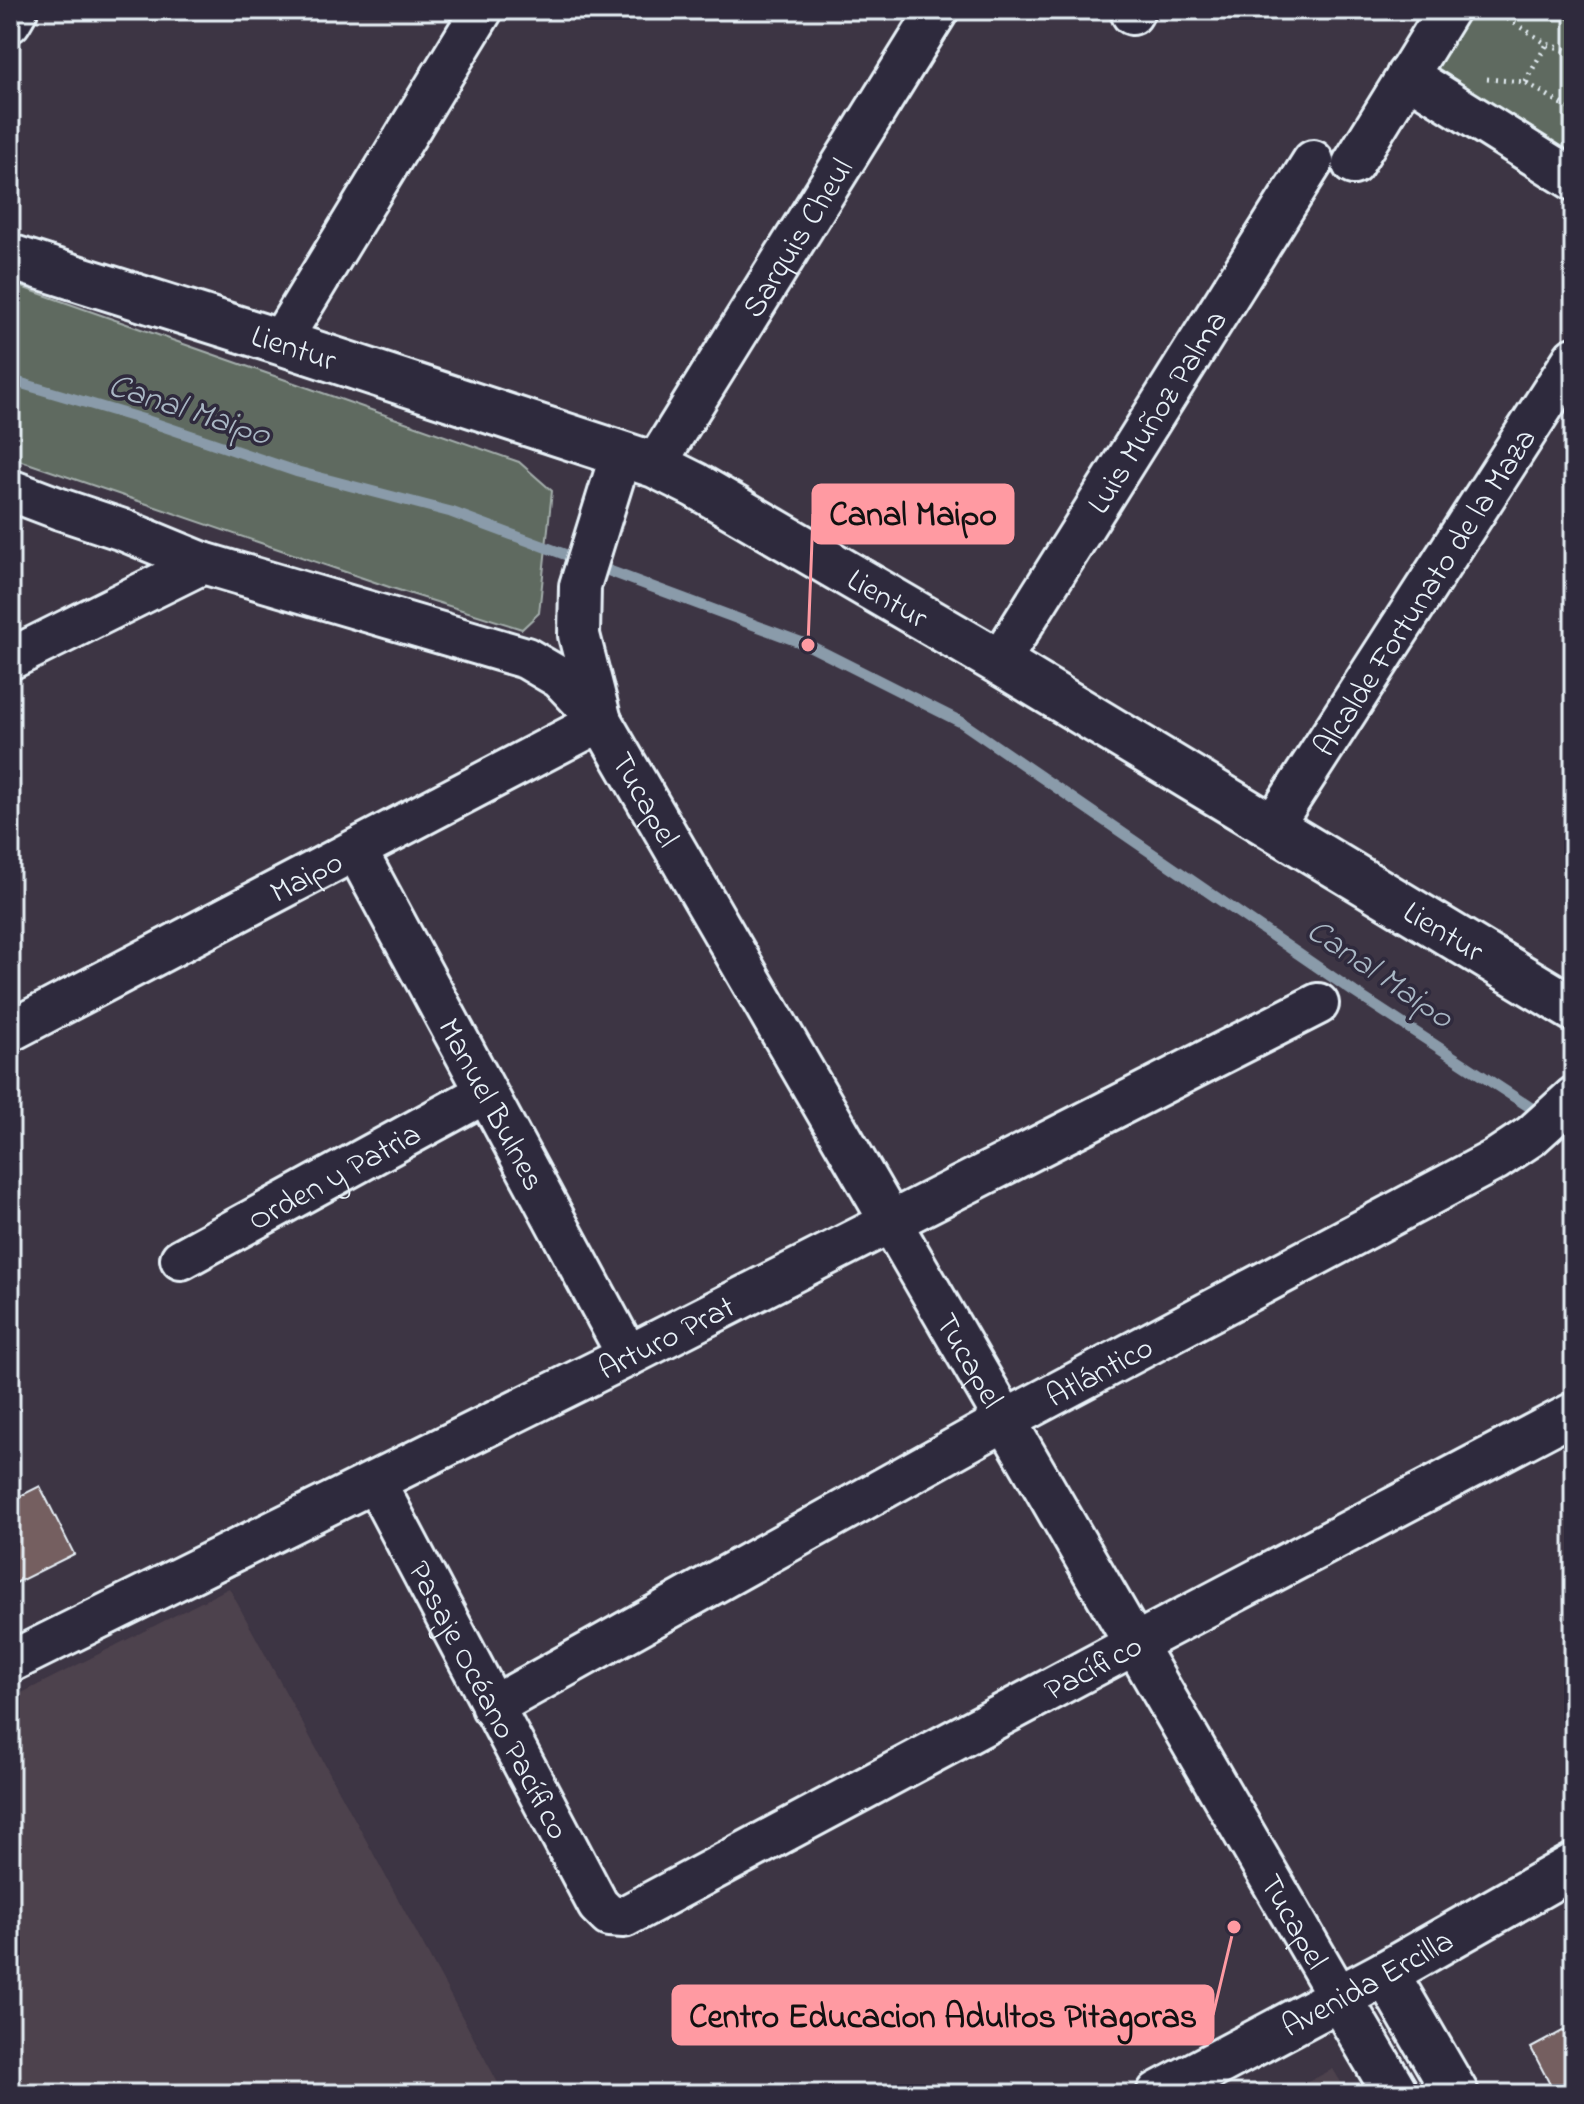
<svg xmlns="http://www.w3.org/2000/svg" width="1584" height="2104" font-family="'Indie Flower',sans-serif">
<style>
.built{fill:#4e424d}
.green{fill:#5f6b60;stroke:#a4aeac;stroke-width:2}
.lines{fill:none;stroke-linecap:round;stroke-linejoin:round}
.stream{stroke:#8a9baa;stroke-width:11}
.building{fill:#745f61;stroke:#e8f1f8;stroke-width:2}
.minor-casing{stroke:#e8f1f8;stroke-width:46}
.tertiary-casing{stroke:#e8f1f8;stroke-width:50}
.primary-casing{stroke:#e8f1f8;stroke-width:50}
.path{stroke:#e8f1f8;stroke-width:5;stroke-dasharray:2 6;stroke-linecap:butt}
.minor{stroke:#2f2a3d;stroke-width:40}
.tertiary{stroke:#2f2a3d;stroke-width:44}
.primary{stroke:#2f2a3d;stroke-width:44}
.labels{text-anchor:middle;stroke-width:7;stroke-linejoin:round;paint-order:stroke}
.street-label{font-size:32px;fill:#e8f1f8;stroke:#2f2a3d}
.water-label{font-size:34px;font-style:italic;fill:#a9b7c4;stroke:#2f2a3d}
.leader{fill:none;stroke:#ff9aa2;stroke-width:3}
.callout-dot{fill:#ff9aa2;stroke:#2f2a3d;stroke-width:3}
.callout{fill:#ff9aa2;stroke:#ff9aa2;stroke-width:3}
.callout-label{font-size:34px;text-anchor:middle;font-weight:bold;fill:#111}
</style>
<rect width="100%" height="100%" fill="#3d3544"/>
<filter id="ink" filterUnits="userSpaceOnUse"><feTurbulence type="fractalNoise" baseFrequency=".0125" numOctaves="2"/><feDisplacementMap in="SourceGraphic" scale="16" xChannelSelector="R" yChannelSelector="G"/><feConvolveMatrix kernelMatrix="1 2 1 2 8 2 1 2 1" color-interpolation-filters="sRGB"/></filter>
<g filter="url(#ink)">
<path class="built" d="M 229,1588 L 504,2094 L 10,2094 L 10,1699 Z
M 1333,2069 L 1348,2094 L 1285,2094 Z"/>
<path class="green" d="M 1472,10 L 1553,10 L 1574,23 L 1574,156 L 1435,68 Z
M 10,283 L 519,462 L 552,491 L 539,613 L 522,629 L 392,588 L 10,457 Z"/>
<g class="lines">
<path class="stream" d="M 10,380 L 145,420 L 298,472 L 451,512 L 808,645 L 961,722 L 1354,992 L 1574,1136"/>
</g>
<path class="building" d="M 40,1486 L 74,1554 L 10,1586 L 10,1501 Z
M 1570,2027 L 1574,2033 L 1574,2094 L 1555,2094 L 1531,2048 Z"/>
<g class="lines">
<defs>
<g id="minor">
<path d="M 1132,14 L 1134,10"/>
<path d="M 10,22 L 17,10"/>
<path d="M 1407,75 L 1574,180"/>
<path d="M 1353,164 L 1448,10"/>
<path d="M 280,342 L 482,10"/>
<path id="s1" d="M 655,465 L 938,10"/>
<path id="s2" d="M 10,490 L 60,509 L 123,530 L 203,563 L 526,658 L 560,678 L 601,721 L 1340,1999"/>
<path d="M 10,659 L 203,563"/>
<path id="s3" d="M 999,662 L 1313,161"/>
<path d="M 600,717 L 579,635 L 580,586 L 621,454"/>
<path id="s4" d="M 1272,827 L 1574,358"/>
<path id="s5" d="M 356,850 L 628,1356"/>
<path id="s6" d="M 10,1031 L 601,721"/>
<path id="s7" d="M 181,1259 L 485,1093"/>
<path id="s8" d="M 375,1482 L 598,1905 L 609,1916 L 624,1917 L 1135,1644 L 1574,1413"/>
<path id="s9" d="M 10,1662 L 628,1356 L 1318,1004"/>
<path id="s10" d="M 492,1707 L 1006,1420 L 1495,1160 L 1531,1136 L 1574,1097"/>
</g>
<g id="tertiary">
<path id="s11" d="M 10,257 L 280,342 L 655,465 L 695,485 L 999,662 L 1574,1009"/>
</g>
<g id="primary">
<path d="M 1386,1973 L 1456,2094"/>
<path d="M 1340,1999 L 1396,2094"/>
<path id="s12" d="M 1159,2094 L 1386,1973 L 1574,1866"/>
</g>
</defs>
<use href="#minor" class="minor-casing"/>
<use href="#tertiary" class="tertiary-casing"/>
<use href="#primary" class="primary-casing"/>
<path class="path" d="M 1494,10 L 1547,44 L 1574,53
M 1487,79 L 1525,82 L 1574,111
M 1525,82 L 1547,44
M 1100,2094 L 1120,2084"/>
<use href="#minor" class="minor"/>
<use href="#tertiary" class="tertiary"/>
<use href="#primary" class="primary"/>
</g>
</g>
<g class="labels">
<g class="street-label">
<text dy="11" stroke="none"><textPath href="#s1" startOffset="268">Sarquis Cheul</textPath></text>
<text dy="11" stroke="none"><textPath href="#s11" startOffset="298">Lientur</textPath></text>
<text dy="11" stroke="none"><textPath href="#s3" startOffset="296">Luis Muñoz Palma</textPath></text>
<text dy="11" stroke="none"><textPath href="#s4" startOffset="280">Alcalde Fortunato de la Maza</textPath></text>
<text dy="11" stroke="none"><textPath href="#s11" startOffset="946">Lientur</textPath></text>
<text dy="11" stroke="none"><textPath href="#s2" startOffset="732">Tucapel</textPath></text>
<text dy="11" stroke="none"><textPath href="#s6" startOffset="334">Maipo</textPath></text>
<text dy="11" stroke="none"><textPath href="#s11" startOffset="1594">Lientur</textPath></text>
<text dy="11" stroke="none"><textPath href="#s5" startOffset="288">Manuel Bulnes</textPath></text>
<text dy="11" stroke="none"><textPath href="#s7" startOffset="174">Orden y Patria</textPath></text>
<text dy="11" stroke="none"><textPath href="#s9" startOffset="732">Arturo Prat</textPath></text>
<text dy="11" stroke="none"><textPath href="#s2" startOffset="1380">Tucapel</textPath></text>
<text dy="11" stroke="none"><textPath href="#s10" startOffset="694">Atlántico</textPath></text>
<text dy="11" stroke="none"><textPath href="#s8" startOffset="1040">Pacífico</textPath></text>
<text dy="11" stroke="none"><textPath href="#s8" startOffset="246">Pasaje Océano Pacífico</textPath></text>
<text dy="11" stroke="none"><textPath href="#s2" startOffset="2028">Tucapel</textPath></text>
<text dy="11" stroke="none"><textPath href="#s12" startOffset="236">Avenida Ercilla</textPath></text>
</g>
<g class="water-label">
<text transform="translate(190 408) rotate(18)" y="12">Canal Maipo</text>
<text transform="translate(1381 972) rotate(34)" y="12">Canal Maipo</text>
</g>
</g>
<path class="leader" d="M808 645L813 514M1234 1927L1213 2015"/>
<g class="callout-dot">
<circle cx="808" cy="645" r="8"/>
<circle cx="1234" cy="1927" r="8"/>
</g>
<g class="callout">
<rect x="813" y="485" width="200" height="58" rx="8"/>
<rect x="673" y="1986" width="540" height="58" rx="8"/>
</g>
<g class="callout-label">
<text x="913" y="525">Canal Maipo</text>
<text x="943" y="2027">Centro Educacion Adultos Pitagoras</text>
</g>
<rect width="1584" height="2104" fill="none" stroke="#2f2a3d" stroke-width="40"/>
<rect x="20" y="20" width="1544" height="2064" fill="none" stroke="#e8f1f8" stroke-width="3" filter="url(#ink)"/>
</svg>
